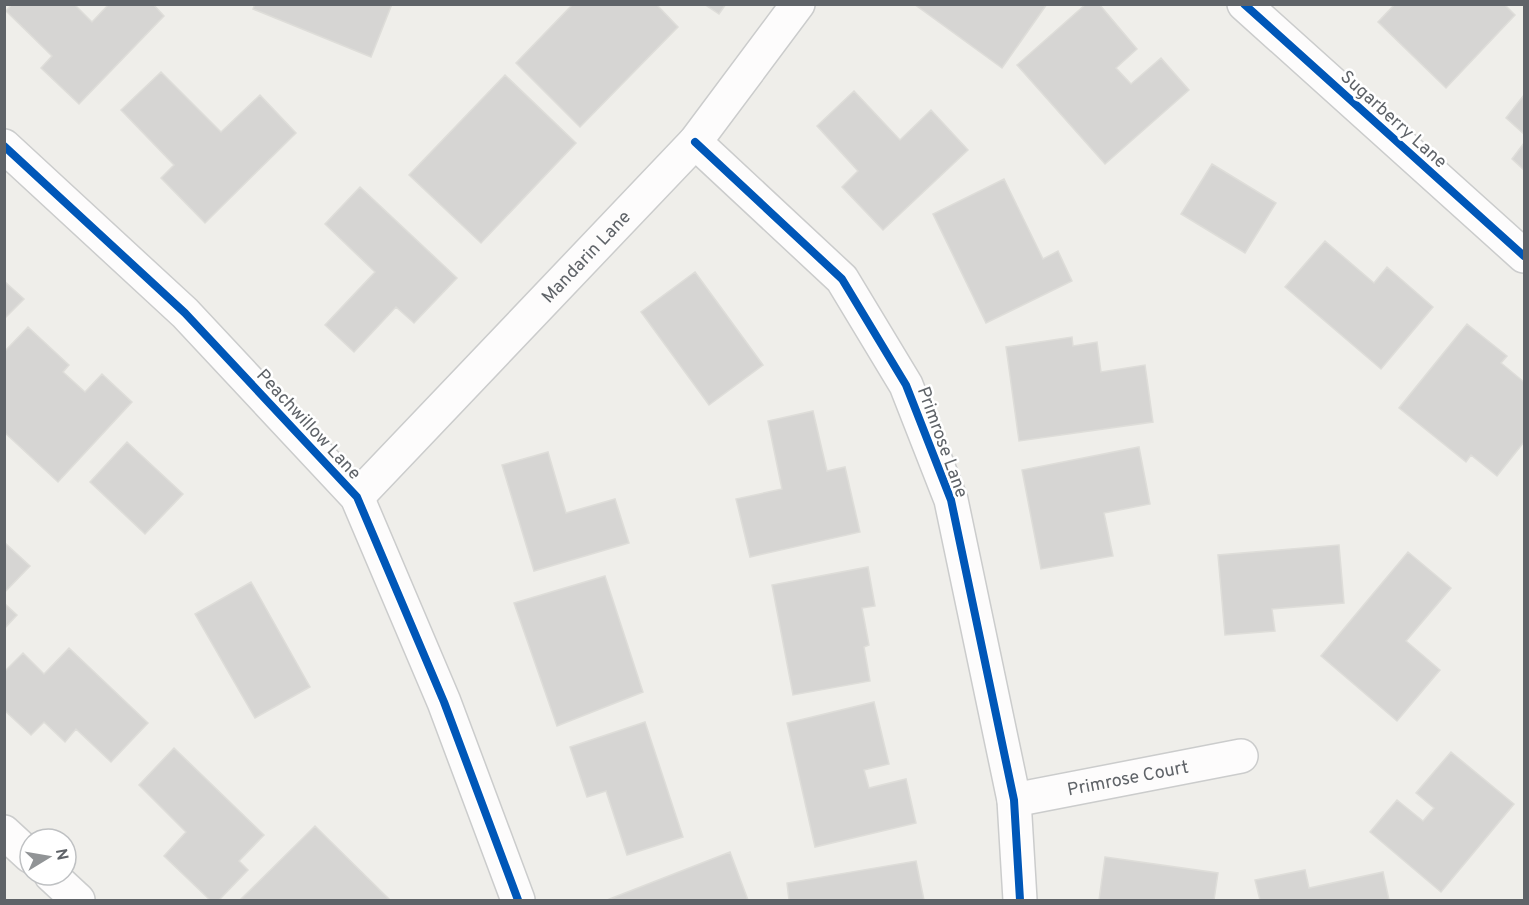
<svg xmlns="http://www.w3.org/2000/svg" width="1529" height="905" font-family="Overpass,sans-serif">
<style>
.building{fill:#d6d5d3;stroke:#deddd9;stroke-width:1.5}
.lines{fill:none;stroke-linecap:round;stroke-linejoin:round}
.street-casing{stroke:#cbcccc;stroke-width:36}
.street{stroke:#fdfcfc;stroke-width:33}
.cycleway-casing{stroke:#fff;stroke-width:11}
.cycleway{stroke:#0057b8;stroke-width:8}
.labels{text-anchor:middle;stroke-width:5;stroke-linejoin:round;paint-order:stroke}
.street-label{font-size:18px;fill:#5f6368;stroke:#fff}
</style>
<rect width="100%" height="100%" fill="#efeeea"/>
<path class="building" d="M 12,4 L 74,4 L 92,22 L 109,4 L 153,4 L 164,16 L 79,104 L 41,68 L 52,56 L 6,11 Z
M 255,4 L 392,4 L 371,57 L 253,9 Z
M 573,4 L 656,4 L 678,27 L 580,127 L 516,63 Z
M 704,4 L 726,4 L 719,14 Z
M 914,4 L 1047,4 L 1002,68 Z
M 1086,4 L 1099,4 L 1137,49 L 1116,68 L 1131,84 L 1161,58 L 1189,90 L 1105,164 L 1017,65 Z
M 1395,4 L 1504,4 L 1515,15 L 1446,88 L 1378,22 Z
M 161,72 L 221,132 L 260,95 L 296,133 L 205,223 L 161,178 L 174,165 L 121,110 Z
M 505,75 L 576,143 L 481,243 L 409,175 Z
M 854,91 L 900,140 L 931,110 L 968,150 L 883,230 L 842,187 L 858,171 L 817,126 Z
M 1524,95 L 1524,134 L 1506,118 Z
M 1524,143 L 1524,170 L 1512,159 Z
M 1212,164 L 1276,203 L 1245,253 L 1181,214 Z
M 1004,179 L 1043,259 L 1058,251 L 1072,281 L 986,323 L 933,214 Z
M 360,187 L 457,278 L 414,323 L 396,307 L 354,352 L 325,325 L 375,272 L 325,224 Z
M 1325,241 L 1374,283 L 1387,267 L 1433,307 L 1381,369 L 1285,287 Z
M 695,272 L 763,365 L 709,405 L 641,312 Z
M 4,281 L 24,299 L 4,319 Z
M 1467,324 L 1507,356 L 1501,363 L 1524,382 L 1524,442 L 1497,476 L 1471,455 L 1466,462 L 1399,408 Z
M 28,327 L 69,365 L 63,372 L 85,392 L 102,374 L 132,402 L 58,482 L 4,432 L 4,352 Z
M 1072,337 L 1073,346 L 1097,342 L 1101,372 L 1145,365 L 1153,422 L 1019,441 L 1006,347 Z
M 813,411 L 827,471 L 845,467 L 860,532 L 750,557 L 736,499 L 782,489 L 768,421 Z
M 127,442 L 183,494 L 145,534 L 90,482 Z
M 1139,447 L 1150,504 L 1104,513 L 1113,556 L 1041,569 L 1022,470 Z
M 548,452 L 566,513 L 615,499 L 629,543 L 534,571 L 502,465 Z
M 4,542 L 30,566 L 4,593 Z
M 1339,545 L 1344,603 L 1272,609 L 1275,631 L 1225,635 L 1218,555 Z
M 1408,552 L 1451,588 L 1406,641 L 1440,670 L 1397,721 L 1321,656 Z
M 868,567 L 875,606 L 862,608 L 869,645 L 864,647 L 870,681 L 793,695 L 772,585 Z
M 605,576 L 643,692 L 557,726 L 514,603 Z
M 251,582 L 310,687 L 255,718 L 195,614 Z
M 4,603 L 17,615 L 4,629 Z
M 69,648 L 148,723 L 111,762 L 76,729 L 65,742 L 44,722 L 31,735 L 4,710 L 4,672 L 23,653 L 44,674 Z
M 874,702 L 889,764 L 864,770 L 869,788 L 906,779 L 916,823 L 815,847 L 787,723 Z
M 645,722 L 683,837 L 627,855 L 606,791 L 587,797 L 570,747 Z
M 174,748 L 264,835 L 239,861 L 248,870 L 219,900 L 210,900 L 164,856 L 186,832 L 139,785 Z
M 1451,752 L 1514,804 L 1441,892 L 1370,832 L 1397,800 L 1423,821 L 1434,808 L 1416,793 Z
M 315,826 L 390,900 L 240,900 Z
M 730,852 L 748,900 L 607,900 Z
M 1105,857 L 1218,873 L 1214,900 L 1099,900 Z
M 916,861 L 924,900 L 789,900 L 787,883 Z
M 1305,870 L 1309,888 L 1383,872 L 1389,900 L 1260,900 L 1255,880 Z"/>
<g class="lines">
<defs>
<g id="street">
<path d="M 1244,4 L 1524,256"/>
<path d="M 695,142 L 842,279 L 906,385 L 951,500 L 1014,800 L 1020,900"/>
<path d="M 4,146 L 185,313 L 357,497 L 444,702 L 518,900"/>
<path id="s1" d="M 357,497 L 695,142 L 798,4"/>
<path id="s2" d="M 1014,800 L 1241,756"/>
<path d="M 4,832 L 30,856"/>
<path d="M 51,875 L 78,900"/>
</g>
</defs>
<use href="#street" class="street-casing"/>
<use href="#street" class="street"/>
<defs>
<path id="cycleway" d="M 1244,4 L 1524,256
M 695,142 L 842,279 L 906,385 L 951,500 L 1014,800 L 1020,900
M 4,146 L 185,313 L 357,497 L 444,702 L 518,900"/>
</defs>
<use href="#cycleway" class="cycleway-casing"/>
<use href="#cycleway" class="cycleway"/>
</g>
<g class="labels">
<g class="street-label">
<text transform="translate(1394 119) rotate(42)" y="6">Sugarberry Lane</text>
<text dy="6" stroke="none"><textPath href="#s1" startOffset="332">Mandarin Lane</textPath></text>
<text transform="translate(309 424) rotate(47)" y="6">Peachwillow Lane</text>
<text transform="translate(943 442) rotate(70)" y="6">Primrose Lane</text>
<text dy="6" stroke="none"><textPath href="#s2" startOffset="116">Primrose Court</textPath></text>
</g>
</g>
<rect width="1529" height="905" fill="none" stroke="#5f6368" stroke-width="12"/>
<g transform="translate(48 857) rotate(79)"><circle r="28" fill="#ffffff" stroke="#bfc1c3" stroke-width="1.5"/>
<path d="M0-4.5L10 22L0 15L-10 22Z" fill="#919496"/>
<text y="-9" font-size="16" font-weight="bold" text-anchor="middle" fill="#5f6368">N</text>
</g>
</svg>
